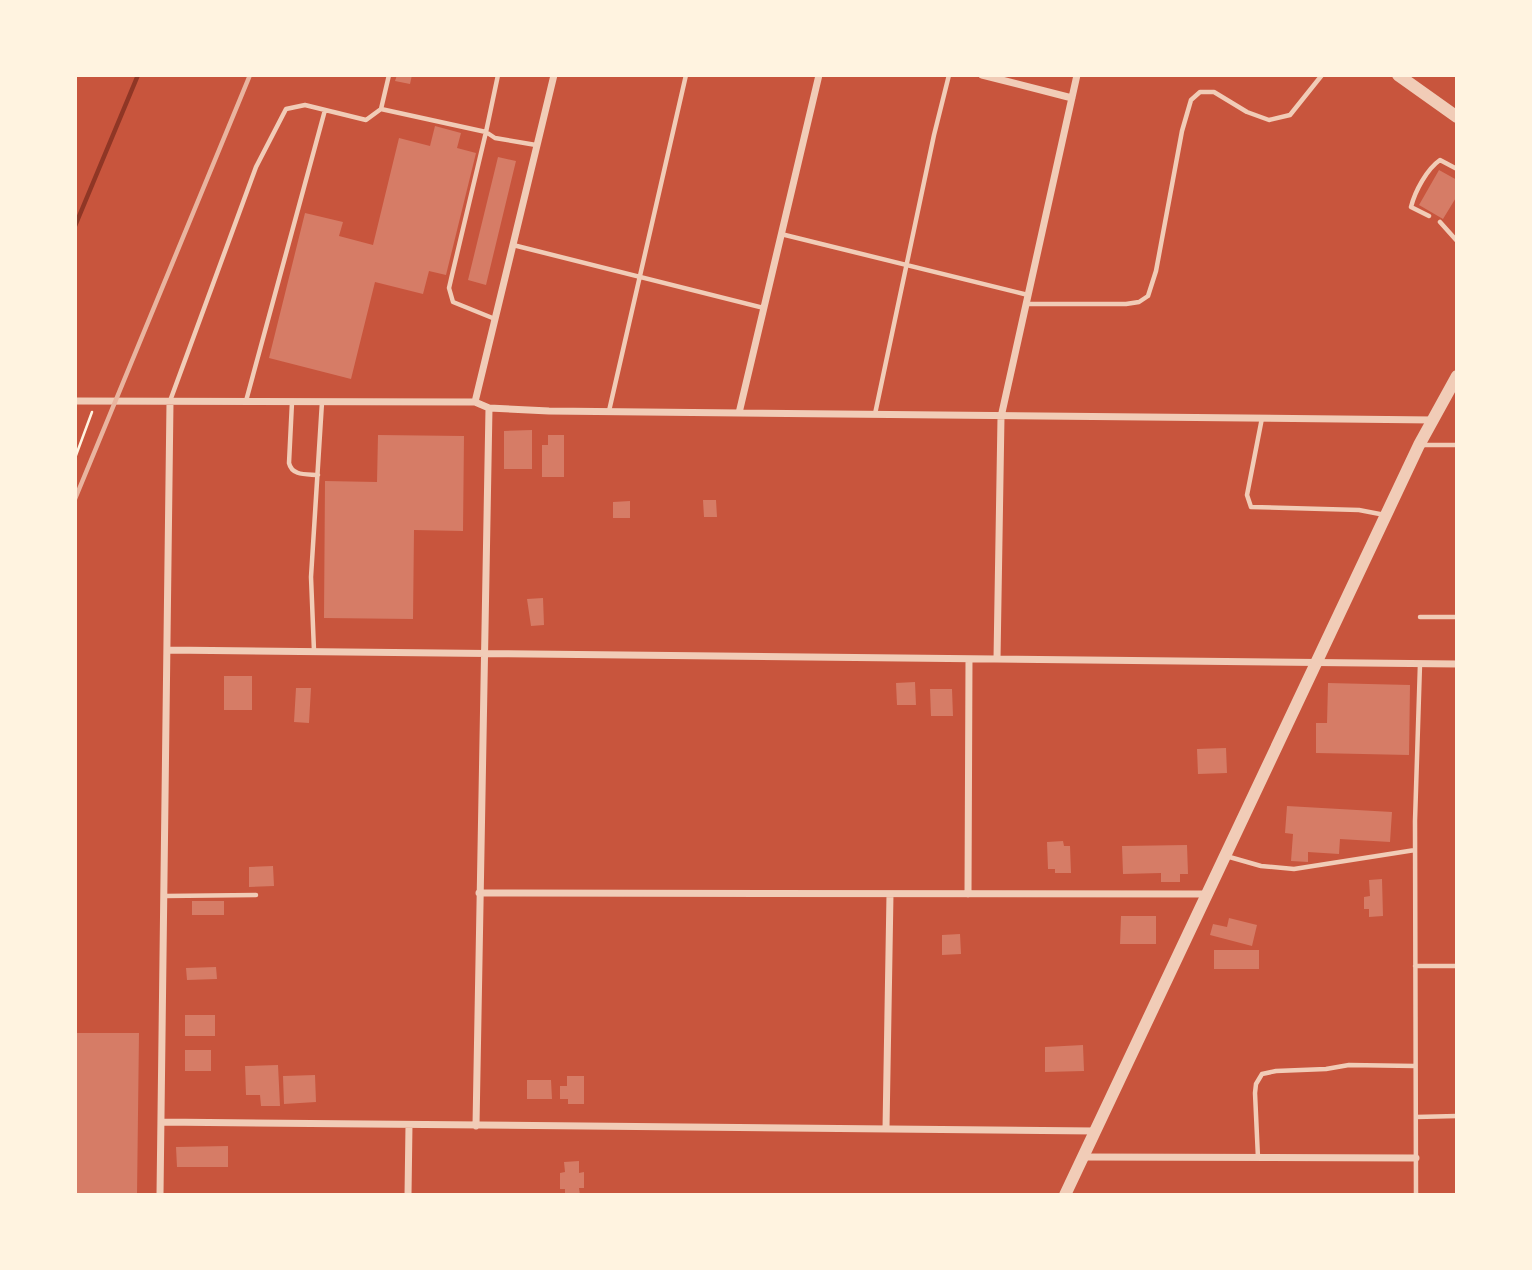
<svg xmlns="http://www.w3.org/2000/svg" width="1532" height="1270" font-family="'Golos Text',sans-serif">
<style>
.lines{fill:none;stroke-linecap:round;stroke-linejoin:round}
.stream{stroke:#8f3625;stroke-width:4.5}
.building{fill:#d67c66}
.path{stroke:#fff3e0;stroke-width:2.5}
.service{stroke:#f1ccb7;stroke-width:4.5}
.minor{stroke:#f1ccb7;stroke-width:7}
.tertiary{stroke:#f1ccb7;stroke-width:12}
.rail{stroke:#e9b49f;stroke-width:4.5}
</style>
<rect width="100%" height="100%" fill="#c8553d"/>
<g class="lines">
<path class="stream" d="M 75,226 L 138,75"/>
</g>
<path class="building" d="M 397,75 L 412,75 L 410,84 L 395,81 Z
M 435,126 L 461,133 L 457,148 L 476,153 L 446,275 L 429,271 L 423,294 L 375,282 L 351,379 L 269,358 L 305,213 L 343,222 L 339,236 L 373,245 L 399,138 L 430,146 Z
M 498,157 L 516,161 L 486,285 L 468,280 Z
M 1439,170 L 1457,180 L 1457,196 L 1443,219 L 1419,205 Z
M 532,430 L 532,469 L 504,469 L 504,431 Z
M 378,435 L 464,436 L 463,531 L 414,530 L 413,619 L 324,618 L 325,481 L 377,482 Z
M 548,435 L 564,435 L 564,477 L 542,477 L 542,445 L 548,445 Z
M 703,500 L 716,500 L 717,517 L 704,517 Z
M 630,501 L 630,518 L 613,518 L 613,502 Z
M 543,598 L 544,625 L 531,626 L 527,599 Z
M 224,676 L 252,676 L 252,710 L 224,710 Z
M 915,682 L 916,705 L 897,705 L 896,683 Z
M 1328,683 L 1410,685 L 1409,755 L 1316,753 L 1316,723 L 1327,723 Z
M 296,688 L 311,688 L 309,723 L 294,722 Z
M 930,689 L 952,689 L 953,716 L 931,716 Z
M 1226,748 L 1227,773 L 1198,774 L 1197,749 Z
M 1287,806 L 1392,812 L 1390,842 L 1340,839 L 1339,854 L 1308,852 L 1308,862 L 1291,861 L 1293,834 L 1285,833 Z
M 1063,841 L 1064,846 L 1070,846 L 1071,873 L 1055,873 L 1055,869 L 1048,869 L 1047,842 Z
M 1187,845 L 1188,874 L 1180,874 L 1180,882 L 1161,882 L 1161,873 L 1123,874 L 1122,846 Z
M 273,866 L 274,886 L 249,887 L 249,867 Z
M 1382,879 L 1383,916 L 1369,917 L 1369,909 L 1364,909 L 1364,897 L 1370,896 L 1369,880 Z
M 192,901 L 224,901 L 224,915 L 192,915 Z
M 1121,916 L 1156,916 L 1156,944 L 1120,944 Z
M 1229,918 L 1257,925 L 1252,946 L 1210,935 L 1213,924 L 1227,927 Z
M 960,934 L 961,954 L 942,955 L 942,935 Z
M 1214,950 L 1259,950 L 1259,969 L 1214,969 Z
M 216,967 L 217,979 L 187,980 L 186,968 Z
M 185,1015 L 215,1015 L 215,1036 L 185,1036 Z
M 75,1033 L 139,1033 L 137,1195 L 75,1195 Z
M 1083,1045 L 1084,1071 L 1045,1072 L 1045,1047 Z
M 185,1050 L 211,1050 L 211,1071 L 185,1071 Z
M 278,1065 L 280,1106 L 261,1106 L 260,1095 L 246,1095 L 245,1066 Z
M 315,1075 L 316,1102 L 284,1104 L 283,1076 Z
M 567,1076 L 584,1076 L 584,1104 L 568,1104 L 568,1099 L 560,1099 L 560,1086 L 567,1086 Z
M 527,1080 L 551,1080 L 552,1099 L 527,1099 Z
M 228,1146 L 228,1167 L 177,1167 L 176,1147 Z
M 579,1161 L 579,1173 L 584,1172 L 584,1188 L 579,1188 L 580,1195 L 565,1195 L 565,1189 L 560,1189 L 560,1173 L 565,1172 L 564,1162 Z"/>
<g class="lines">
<path class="path" d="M 75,458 L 92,412"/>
<path class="service" d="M 381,109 L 486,132 L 498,75
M 1429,216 L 1411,207 C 1415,191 1427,169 1440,160 L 1457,169
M 1440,222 L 1457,241
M 781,234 L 1028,295
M 513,245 L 764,308
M 1027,304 L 1126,304 L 1139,302 L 1148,296 L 1156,271 L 1182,131 L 1191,100 L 1200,92 L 1214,92 L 1247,112 L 1269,120 L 1290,115 L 1322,75
M 495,319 L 453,302 L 449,288 L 452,275 L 486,132 L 495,138 L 536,145
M 170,401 L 256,167 L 286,109 L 305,105 L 366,120 L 381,109 L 389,75
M 246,401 L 325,110
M 292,402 L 289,463 C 292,476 306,474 318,475
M 609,411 L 686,75
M 875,414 L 934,135 L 949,75
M 1262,418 L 1247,495 L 1251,507 L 1359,510 L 1385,515
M 1423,445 L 1457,445
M 1420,617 L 1457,617
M 314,651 L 311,577 L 322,402
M 1226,856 L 1261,866 L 1294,869 L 1415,850
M 165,896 L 256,895
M 1415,966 L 1457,966
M 1416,1117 L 1457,1116
M 1258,1158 L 1255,1093 L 1256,1084 L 1262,1074 L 1276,1071 L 1326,1069 L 1349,1065 L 1415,1066
M 1416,1195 L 1415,821 L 1420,664"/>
<path class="minor" d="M 982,75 L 1072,98
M 75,401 L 475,402 L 489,408 L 549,411 L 1433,420
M 475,402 L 554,75
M 739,413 L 819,75
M 167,650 L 1457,664
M 997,659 L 1001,417 L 1077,75
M 479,893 L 1207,894
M 968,894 L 969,659
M 161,1122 L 1095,1131
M 476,1126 L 489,408
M 886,1129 L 890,894
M 1083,1157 L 1416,1158
M 160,1195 L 170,402
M 408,1195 L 409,1125"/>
<path class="tertiary" d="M 1398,75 L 1457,117
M 1065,1195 L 1419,445 L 1457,376"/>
<path class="rail" d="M 75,499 L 250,75"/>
</g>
<rect width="1532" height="1270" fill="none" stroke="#fff3e0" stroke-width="154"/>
</svg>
